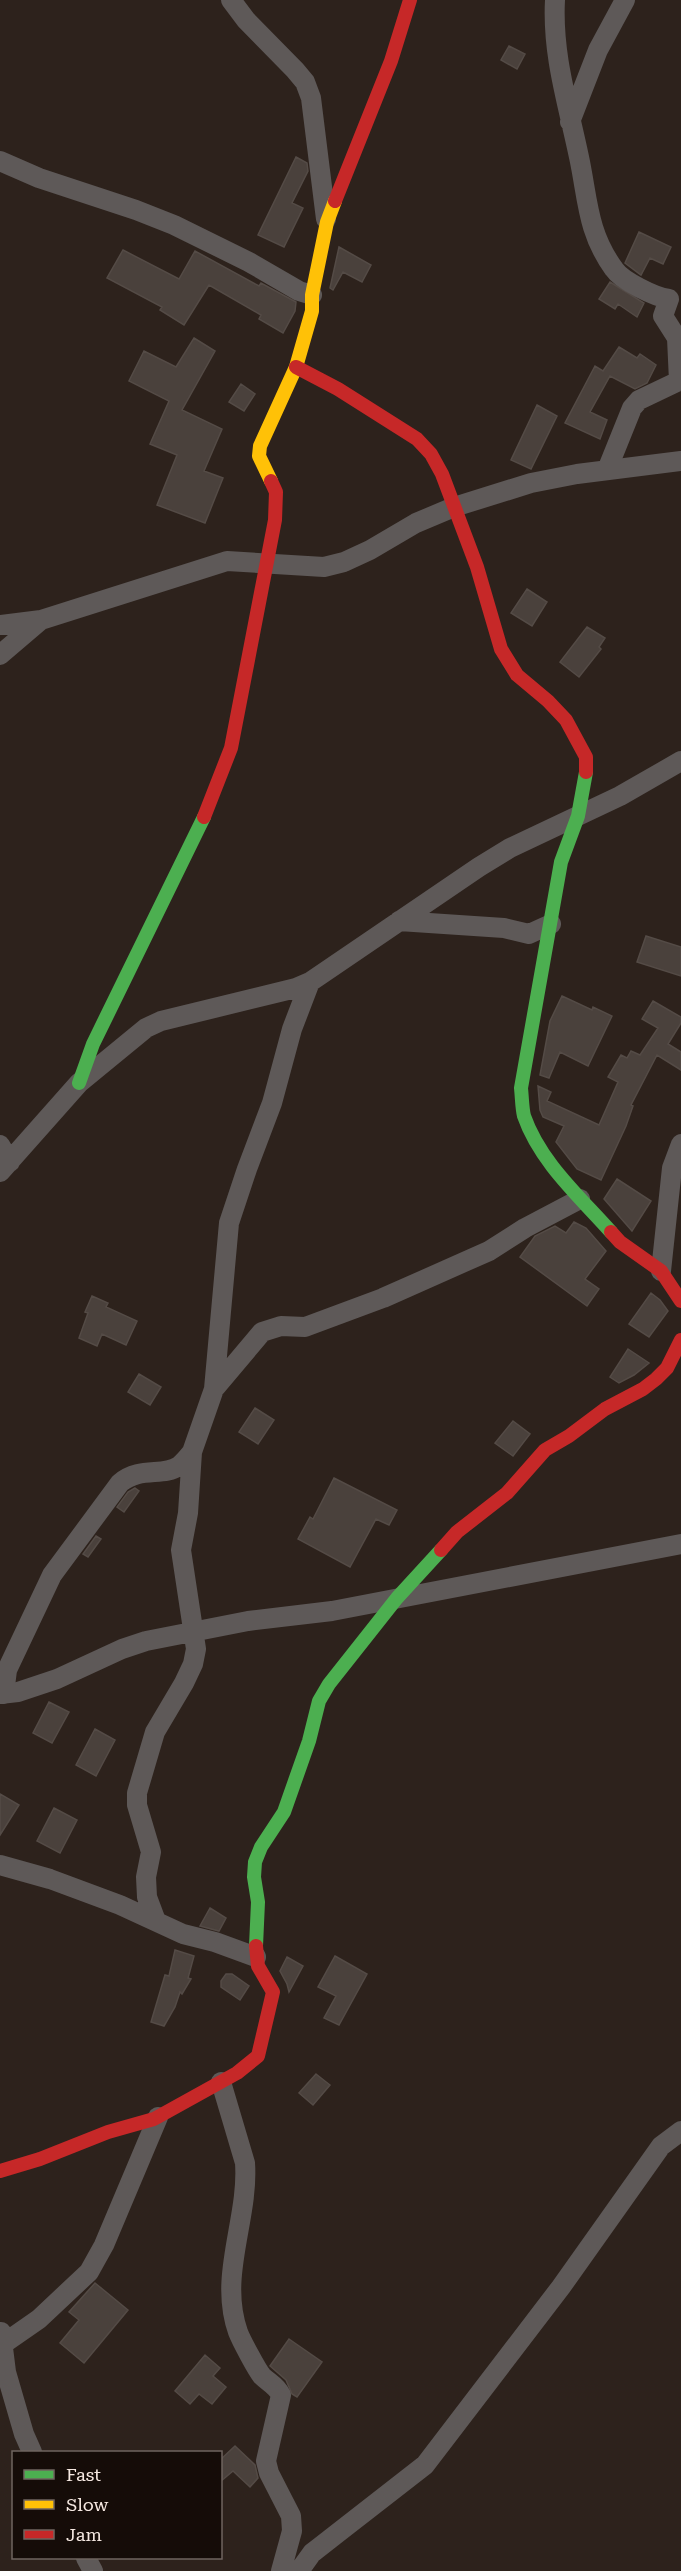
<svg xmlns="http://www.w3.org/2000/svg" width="681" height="2571" font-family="'Roboto Serif',serif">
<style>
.building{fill:#4a413c;stroke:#544b46;stroke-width:1.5}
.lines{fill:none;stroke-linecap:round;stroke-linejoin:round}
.street{stroke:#5e5958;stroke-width:20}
.fast{stroke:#4caf50;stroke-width:14}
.slow{stroke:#ffc107;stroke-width:14}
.jam{stroke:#c62828;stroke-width:14}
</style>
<rect width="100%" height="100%" fill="#2d221c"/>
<path class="building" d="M 509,46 L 525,54 L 517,69 L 501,60 Z
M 296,157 L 307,163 L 308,171 L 292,203 L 303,208 L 284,247 L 258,235 Z
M 639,232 L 671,247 L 663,264 L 650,258 L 641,275 L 625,263 Z
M 339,247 L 371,265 L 362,282 L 343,272 L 333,290 L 330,288 Z
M 123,250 L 179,279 L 195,251 L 259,286 L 261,283 L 296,302 L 295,311 L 283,333 L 259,319 L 261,315 L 209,285 L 184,325 L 160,310 L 162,307 L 107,278 Z
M 610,282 L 644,303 L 637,317 L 618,304 L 615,309 L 599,299 Z
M 194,338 L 215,351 L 182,410 L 222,429 L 204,471 L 223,478 L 205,523 L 157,505 L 177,455 L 150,444 L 169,401 L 129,381 L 144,351 L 176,367 Z
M 619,347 L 637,358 L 640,354 L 656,365 L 647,383 L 635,389 L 610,376 L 590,412 L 607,420 L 600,439 L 565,423 L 595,366 L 603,371 Z
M 241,384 L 255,394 L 244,411 L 229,402 Z
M 537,405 L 557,416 L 531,469 L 511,460 Z
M 527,589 L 547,602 L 532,626 L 511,613 Z
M 587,627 L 605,638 L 599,647 L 601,649 L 579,677 L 560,662 Z
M 646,936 L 681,947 L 681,976 L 637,962 Z
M 562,996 L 592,1010 L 593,1007 L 612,1016 L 588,1066 L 560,1052 L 549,1078 L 540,1075 L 550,1021 Z
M 653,1001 L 681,1017 L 681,1023 L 668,1044 L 681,1052 L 681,1070 L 657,1055 L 631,1105 L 633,1106 L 626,1126 L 601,1180 L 577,1169 L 556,1142 L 564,1126 L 543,1117 L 540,1110 L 538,1086 L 551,1092 L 547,1101 L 599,1125 L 618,1082 L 608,1077 L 621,1055 L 627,1058 L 631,1051 L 640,1055 L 658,1028 L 642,1019 Z
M 617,1179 L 651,1201 L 632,1231 L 604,1199 Z
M 574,1222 L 586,1228 L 606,1251 L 585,1279 L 599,1289 L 587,1306 L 520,1257 L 535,1236 L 555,1226 L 566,1233 Z
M 651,1293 L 660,1300 L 668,1311 L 649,1337 L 629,1324 Z
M 92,1296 L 108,1303 L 106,1307 L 137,1321 L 126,1345 L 102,1334 L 97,1346 L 79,1338 L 88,1313 L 85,1312 Z
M 628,1349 L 649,1363 L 634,1375 L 619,1383 L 610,1377 Z
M 139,1374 L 161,1387 L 150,1405 L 128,1392 Z
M 255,1408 L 274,1420 L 258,1444 L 239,1432 Z
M 513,1421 L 530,1434 L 513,1456 L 495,1443 Z
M 334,1478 L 397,1510 L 389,1525 L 376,1519 L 350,1567 L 298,1539 L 310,1517 L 313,1519 Z
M 135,1488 L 139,1491 L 124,1512 L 117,1507 L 128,1492 Z
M 96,1536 L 101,1539 L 88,1557 L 83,1554 Z
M 49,1702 L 69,1712 L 52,1743 L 33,1733 Z
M 95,1729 L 115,1740 L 96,1776 L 76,1765 Z
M 0,1794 L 19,1805 L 0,1835 Z
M 54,1808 L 77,1820 L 60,1853 L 37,1841 Z
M 210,1908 L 226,1918 L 219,1931 L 200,1926 Z
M 175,1950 L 194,1956 L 188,1978 L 191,1979 L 182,1994 L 180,1992 L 175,2007 L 164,2026 L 151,2022 L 165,1975 L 169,1976 Z
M 335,1956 L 367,1974 L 339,2025 L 324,2018 L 336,1996 L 318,1987 Z
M 287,1957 L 303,1966 L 289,1992 L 287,1984 L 280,1971 Z
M 226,1974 L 232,1974 L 249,1986 L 240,2000 L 221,1987 L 221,1981 Z
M 316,2074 L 330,2085 L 313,2105 L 299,2093 Z
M 95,2283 L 128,2310 L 84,2363 L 60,2343 L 79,2320 L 69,2312 Z
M 289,2339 L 322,2362 L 297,2397 L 292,2394 L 286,2380 L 270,2366 Z
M 205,2355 L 220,2368 L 213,2376 L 226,2387 L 212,2404 L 199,2394 L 190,2404 L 175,2391 Z
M 235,2446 L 255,2465 L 258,2478 L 250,2487 L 233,2471 L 220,2482 L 220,2460 Z"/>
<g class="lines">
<path class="street" d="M 231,0 L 246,20 L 295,70 L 305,82 L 311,98 L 326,219
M 555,0 C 552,55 568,104 579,157 C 588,199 587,232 614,269 C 622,281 655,297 669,299 L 663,316 L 677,338 L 679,381
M 570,122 L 598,50 L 625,0
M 0,161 L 39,178 L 136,210 L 174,225 L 249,262 L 299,291 L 312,295
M 607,470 L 632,408 L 639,400 L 681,380
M 0,625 L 41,620 L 227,561 L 324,567 L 344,562 L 370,550 L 416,523 L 454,507 L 531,483 L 577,474 L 681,461
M 0,655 L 41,620
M 399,921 L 504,928 L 529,934 L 551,924
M 0,1145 L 10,1162
M 0,1172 L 79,1083 L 146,1028 L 161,1021 L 296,988 L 310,982 L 479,867 L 510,848 L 620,796 L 681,761
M 661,1271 L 672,1168 L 681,1144
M 214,1389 L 262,1332 L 281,1326 L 305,1327 L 383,1298 L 489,1251 L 525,1228 L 580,1199
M 0,1694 L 18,1692 L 57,1679 L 122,1649 L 146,1641 L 248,1621 L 332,1611 L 681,1544
M 4,1694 L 7,1670 L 52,1575 L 120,1483 C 140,1466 163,1477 179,1466 C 184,1462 188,1457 192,1452
M 0,1865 L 50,1879 L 120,1905 L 183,1934 L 215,1942 L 256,1957
M 156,1921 L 147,1897 L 146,1877 L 151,1852 L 137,1805 L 137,1793 L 155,1732 L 184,1683 L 193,1664 L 196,1649 L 181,1550 L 188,1513 L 192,1452 L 214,1389 L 229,1223 L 247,1169 L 272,1103 L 292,1029 L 310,982
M 221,2082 L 245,2163 C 249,2219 218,2276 238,2332 C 241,2340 257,2370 262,2376 C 269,2383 276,2385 281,2395 L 266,2461 L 269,2473 L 291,2516 L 292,2531 L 281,2571
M 1,2332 L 6,2372 L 24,2434 L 32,2452
M 3,2344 L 39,2319 L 89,2272 L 104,2245 L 158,2117
M 86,2558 L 93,2571
M 299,2571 L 312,2553 L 425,2465 L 561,2287 L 661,2146 L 681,2131"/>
<path class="fast" d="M 586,772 L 578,816 L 561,862 L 521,1088 C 522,1097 522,1108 524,1116 C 540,1162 580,1197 611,1232
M 79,1083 L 93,1044 L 204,817
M 256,1946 L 258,1902 L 254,1877 L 255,1862 L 261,1847 L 284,1812 L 309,1741 L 319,1701 L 329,1684 L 397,1598 L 441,1550"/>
<path class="slow" d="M 271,481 L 259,456 L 260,446 L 296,367 L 312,311 L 312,295 L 327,222 L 335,201"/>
<path class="jam" d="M 335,201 L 391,61 L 410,0
M 296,367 L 338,389 L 417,439 L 431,454 L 442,474 L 477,567 L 501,649 L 517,675 L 548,701 L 566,720 L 586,757 L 586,772
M 204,817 L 231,748 L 275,520 L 276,492 L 271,481
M 611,1232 L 620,1242 L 661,1271 L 681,1301
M 441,1550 L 457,1532 L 507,1493 L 545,1450 L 569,1436 L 605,1409 L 643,1389 L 656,1379 L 667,1368 L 681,1340
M 0,2171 L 40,2159 L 108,2132 L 154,2119 L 237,2073 L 258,2056 L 273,1992 L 258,1966 L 256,1946"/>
</g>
<rect x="12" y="2451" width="210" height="108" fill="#150c08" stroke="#6f645f" stroke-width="1.5"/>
<rect x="24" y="2470" width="30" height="9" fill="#4caf50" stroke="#6f645f" stroke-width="1.5"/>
<text x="66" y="2481" font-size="18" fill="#f6e9e2">Fast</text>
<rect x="24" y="2500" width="30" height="9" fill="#ffc107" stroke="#6f645f" stroke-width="1.5"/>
<text x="66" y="2511" font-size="18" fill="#f6e9e2">Slow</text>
<rect x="24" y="2530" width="30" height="9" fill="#c62828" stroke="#6f645f" stroke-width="1.5"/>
<text x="66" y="2541" font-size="18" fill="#f6e9e2">Jam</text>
</svg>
